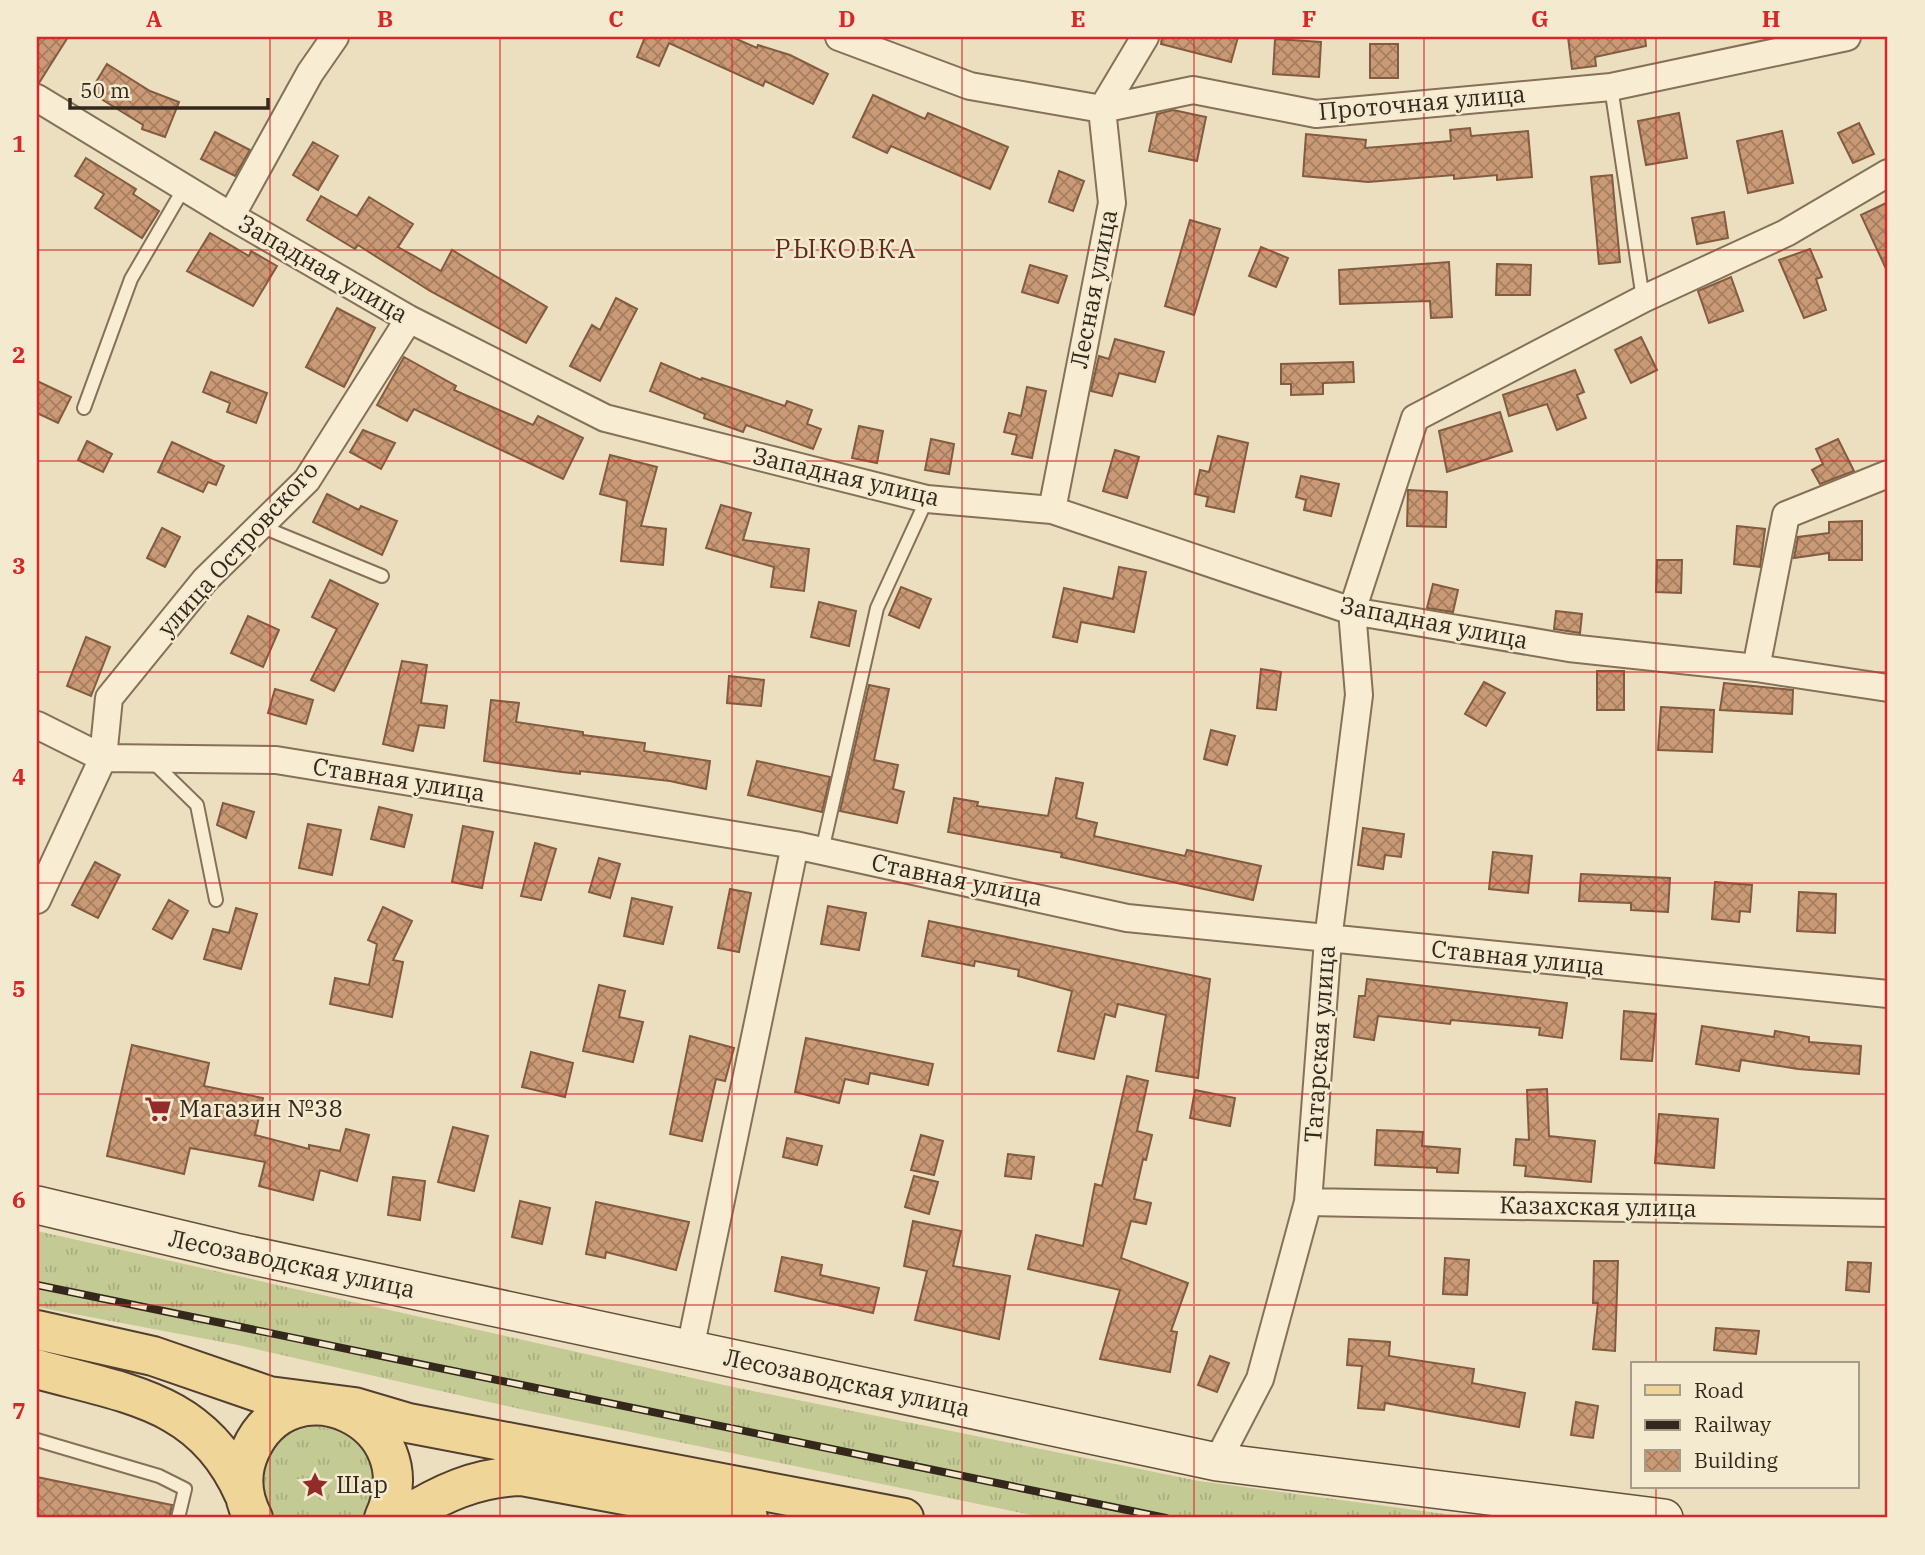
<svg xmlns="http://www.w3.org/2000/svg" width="1925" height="1555" font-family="'IBM Plex Serif',serif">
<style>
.grass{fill:url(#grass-tufts)}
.building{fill:url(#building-cross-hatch);stroke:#835b3f;stroke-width:2}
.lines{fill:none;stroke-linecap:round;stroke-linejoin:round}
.lane-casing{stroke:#857058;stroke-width:16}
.street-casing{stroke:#857058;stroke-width:30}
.secondary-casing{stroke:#66513c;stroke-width:40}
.primary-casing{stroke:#523f2d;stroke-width:42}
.lane{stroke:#f8edd2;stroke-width:12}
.street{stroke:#f8edd2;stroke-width:26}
.secondary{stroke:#f8edd2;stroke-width:37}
.primary{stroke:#efd597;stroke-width:38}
.rail-casing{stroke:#34281c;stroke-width:8}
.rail{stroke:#f4eacf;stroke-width:5;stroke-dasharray:16;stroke-linecap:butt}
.grid{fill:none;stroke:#d62828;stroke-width:2;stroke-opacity:0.55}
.labels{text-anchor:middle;stroke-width:5;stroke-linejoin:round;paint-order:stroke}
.street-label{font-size:24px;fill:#34281c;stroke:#f4eacf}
.poi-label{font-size:24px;fill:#34281c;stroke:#f4eacf;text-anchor:start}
.neighbourhood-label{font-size:26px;letter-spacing:2px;fill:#602c1d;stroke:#f4eacf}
.neatline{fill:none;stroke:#d62828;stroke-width:2.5}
.grid-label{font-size:23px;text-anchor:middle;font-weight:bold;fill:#d62828}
</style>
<defs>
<pattern id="grass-tufts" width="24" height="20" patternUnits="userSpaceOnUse" patternTransform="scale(1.75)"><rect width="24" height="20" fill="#c3ca94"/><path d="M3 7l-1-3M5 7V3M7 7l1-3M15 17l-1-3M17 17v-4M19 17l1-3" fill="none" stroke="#a8ae7f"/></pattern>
<pattern id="building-cross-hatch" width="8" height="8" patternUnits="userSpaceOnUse" patternTransform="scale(1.75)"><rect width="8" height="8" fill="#ca9a76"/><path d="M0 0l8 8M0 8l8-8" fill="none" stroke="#a57e60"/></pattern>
</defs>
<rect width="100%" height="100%" fill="#ecdfc0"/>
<path class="grass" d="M 37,1231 L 733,1387 L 1199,1481 L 1475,1518 L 1046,1518 L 529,1411 L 238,1345 L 37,1307 Z
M 315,1426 C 347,1430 378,1449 378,1486 C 378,1496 372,1508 369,1518 L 264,1518 L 257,1474 C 275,1445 279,1433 315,1426 Z"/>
<path class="building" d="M 37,37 L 68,37 L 39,83 L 37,82 Z
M 645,37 L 732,37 L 757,48 L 758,45 L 790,55 L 828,74 L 813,104 L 765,81 L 763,86 L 669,43 L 659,66 L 637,57 Z
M 1162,37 L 1238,37 L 1231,62 L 1161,44 Z
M 1568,37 L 1645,37 L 1646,46 L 1595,57 L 1596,66 L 1572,69 Z
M 1275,39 L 1321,42 L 1319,77 L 1273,74 Z
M 1370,44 L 1398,44 L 1398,78 L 1370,78 Z
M 107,64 L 150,91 L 179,102 L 165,137 L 142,129 L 143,125 L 90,92 Z
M 873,95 L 925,119 L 928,113 L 1008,147 L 990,189 L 891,146 L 887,153 L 853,137 Z
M 1173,110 L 1206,117 L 1197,161 L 1149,151 L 1157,114 Z
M 1679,113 L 1687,158 L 1646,165 L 1638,121 Z
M 1859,123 L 1874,154 L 1853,163 L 1838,133 Z
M 1470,128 L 1471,136 L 1528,131 L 1532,177 L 1497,180 L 1497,175 L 1454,179 L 1454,175 L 1368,182 L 1303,176 L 1306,134 L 1366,140 L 1365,148 L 1451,141 L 1450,130 Z
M 1782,131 L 1793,183 L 1748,193 L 1737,141 Z
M 215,132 L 250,150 L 235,176 L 201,159 Z
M 313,142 L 338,156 L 318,190 L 293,175 Z
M 86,158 L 136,189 L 133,194 L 159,211 L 142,238 L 95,208 L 104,194 L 75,176 Z
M 1059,171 L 1084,181 L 1073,211 L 1049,202 Z
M 1612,175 L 1620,262 L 1599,264 L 1591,177 Z
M 321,196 L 357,216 L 369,197 L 413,224 L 398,247 L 441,271 L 452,250 L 547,307 L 526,343 L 430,291 L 358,245 L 355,249 L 307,220 Z
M 1888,202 L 1888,273 L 1861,215 Z
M 1724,212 L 1728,238 L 1697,244 L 1692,218 Z
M 1190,220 L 1220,229 L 1194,315 L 1165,306 Z
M 210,233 L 249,256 L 251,251 L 277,266 L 253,306 L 187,271 Z
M 1261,247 L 1288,258 L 1276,287 L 1249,276 Z
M 1810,249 L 1822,277 L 1816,279 L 1826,310 L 1804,318 L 1779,260 Z
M 1449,262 L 1452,317 L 1431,318 L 1430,301 L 1340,304 L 1339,270 Z
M 1497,264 L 1531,265 L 1530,295 L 1496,295 Z
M 1030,265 L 1067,276 L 1058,303 L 1022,292 Z
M 1731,277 L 1743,311 L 1709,323 L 1698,291 Z
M 616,298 L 637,309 L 600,381 L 570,366 L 592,325 L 600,330 Z
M 337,308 L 375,328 L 344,387 L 306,367 Z
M 1641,337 L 1657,370 L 1631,383 L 1615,350 Z
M 1115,339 L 1164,352 L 1155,382 L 1119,373 L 1112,396 L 1091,391 L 1099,356 L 1109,359 Z
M 404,357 L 456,386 L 454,390 L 533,425 L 538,416 L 583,438 L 563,479 L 414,409 L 407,421 L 377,405 Z
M 1353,362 L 1354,382 L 1323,383 L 1323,394 L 1291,395 L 1291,384 L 1281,384 L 1281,364 Z
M 661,363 L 701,380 L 702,378 L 785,406 L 787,401 L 812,410 L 807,424 L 821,429 L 813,449 L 746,425 L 743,432 L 704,418 L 705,414 L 650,391 Z
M 1575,370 L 1584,392 L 1577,395 L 1586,418 L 1557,430 L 1547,404 L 1509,416 L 1503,395 Z
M 211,372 L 267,393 L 256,423 L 227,412 L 230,403 L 203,392 Z
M 37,381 L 71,397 L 58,423 L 37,413 Z
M 1027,387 L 1046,391 L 1032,458 L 1012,454 L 1017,435 L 1004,432 L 1009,413 L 1021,416 Z
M 1500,412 L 1512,451 L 1447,472 L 1439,431 Z
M 859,426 L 883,431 L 877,463 L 852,458 Z
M 363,430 L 395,443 L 381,469 L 350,452 Z
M 1218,436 L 1248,443 L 1234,512 L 1206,506 L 1208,497 L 1195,494 L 1200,470 L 1209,472 Z
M 931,439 L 954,444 L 949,474 L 925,470 Z
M 1838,439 L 1854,471 L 1820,484 L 1812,470 L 1823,464 L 1816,449 Z
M 87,441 L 112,454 L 103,472 L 78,460 Z
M 172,442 L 224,466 L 216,485 L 208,482 L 203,492 L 158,472 Z
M 1115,450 L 1139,457 L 1127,498 L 1103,491 Z
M 610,455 L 657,467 L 641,526 L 666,529 L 663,565 L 621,561 L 627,501 L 600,494 Z
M 1301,476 L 1339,484 L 1331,516 L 1304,510 L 1306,500 L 1296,497 Z
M 1408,490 L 1447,492 L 1446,527 L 1407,526 Z
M 327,494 L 359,510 L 361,506 L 397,521 L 382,555 L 313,522 Z
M 721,505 L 751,513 L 743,540 L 809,549 L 804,591 L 771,587 L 774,567 L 706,548 Z
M 1862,521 L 1862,560 L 1829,560 L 1829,553 L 1794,558 L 1798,537 L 1829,533 L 1829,522 Z
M 1737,526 L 1765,529 L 1760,567 L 1734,564 Z
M 162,528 L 180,537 L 165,567 L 147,558 Z
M 1657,560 L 1682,560 L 1681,593 L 1656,592 Z
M 1119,567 L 1146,572 L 1134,632 L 1081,622 L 1077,642 L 1053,637 L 1064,588 L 1113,599 Z
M 330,580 L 378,604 L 334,691 L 311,680 L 337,629 L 312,617 Z
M 1433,584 L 1458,590 L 1453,612 L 1427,608 Z
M 901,587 L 931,599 L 919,628 L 889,615 Z
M 819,602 L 856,611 L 849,646 L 811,637 Z
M 1556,611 L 1582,614 L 1580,633 L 1554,629 Z
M 248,616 L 279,630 L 263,667 L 231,653 Z
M 86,637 L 110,647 L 91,696 L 67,686 Z
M 402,661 L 427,665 L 421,703 L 447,706 L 444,728 L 419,725 L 413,751 L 383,744 Z
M 1261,669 L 1281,672 L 1276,710 L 1257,708 Z
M 1597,671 L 1624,671 L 1624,710 L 1597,710 Z
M 729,676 L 764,680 L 761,706 L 727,703 Z
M 1484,682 L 1505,693 L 1486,726 L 1465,714 Z
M 1724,683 L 1793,690 L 1792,714 L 1720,710 Z
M 869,685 L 889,689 L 874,760 L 898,765 L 893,789 L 904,792 L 897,823 L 840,811 Z
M 275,689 L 313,700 L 306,724 L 268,713 Z
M 491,700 L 519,703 L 516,722 L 583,732 L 583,735 L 645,743 L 644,751 L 710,761 L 706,789 L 670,781 L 580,771 L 580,774 L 562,772 L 484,761 Z
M 1661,707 L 1714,710 L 1712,752 L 1658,750 Z
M 1211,730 L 1235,736 L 1227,765 L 1204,759 Z
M 757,761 L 830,777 L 822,812 L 748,795 Z
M 1056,778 L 1083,783 L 1076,818 L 1097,823 L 1094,836 L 1185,856 L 1187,850 L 1261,866 L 1253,900 L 1061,857 L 1062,853 L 948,832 L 954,798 L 978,802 L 977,806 L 1048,816 Z
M 223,803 L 254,812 L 246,838 L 217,825 Z
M 379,807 L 412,815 L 404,847 L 371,839 Z
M 308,824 L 341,830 L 332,875 L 299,868 Z
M 463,826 L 493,832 L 482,888 L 452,882 Z
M 1363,828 L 1404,834 L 1401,857 L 1385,855 L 1383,869 L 1358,865 Z
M 535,843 L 556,849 L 541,900 L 521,896 Z
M 1493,852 L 1532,856 L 1528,893 L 1489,889 Z
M 599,858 L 620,864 L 610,898 L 589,892 Z
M 95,862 L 120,875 L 98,918 L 72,905 Z
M 1581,874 L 1670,878 L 1668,912 L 1631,910 L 1631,903 L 1579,901 Z
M 1715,882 L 1752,885 L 1750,912 L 1740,911 L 1739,922 L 1712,919 Z
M 730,889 L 751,893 L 739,952 L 718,948 Z
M 1799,892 L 1836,894 L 1835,933 L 1797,931 Z
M 632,898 L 672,907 L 663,944 L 624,936 Z
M 169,900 L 188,911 L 172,939 L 153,929 Z
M 828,906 L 866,913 L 859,950 L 821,944 Z
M 383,907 L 412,921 L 393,960 L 403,962 L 392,1017 L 330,1004 L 335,978 L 369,985 L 377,944 L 368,940 Z
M 236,908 L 257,914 L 241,969 L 204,959 L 213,929 L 229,933 Z
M 929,921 L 1210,979 L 1198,1078 L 1156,1071 L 1166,1015 L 1118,1004 L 1115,1017 L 1105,1014 L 1094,1059 L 1058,1051 L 1072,991 L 1018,976 L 1019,970 L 975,961 L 974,966 L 922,956 Z
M 1367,979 L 1567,1003 L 1562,1038 L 1539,1035 L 1540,1028 L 1451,1020 L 1450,1024 L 1378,1016 L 1374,1040 L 1354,1037 L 1359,996 L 1365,996 Z
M 599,985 L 625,991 L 619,1017 L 643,1022 L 633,1062 L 583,1051 Z
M 1624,1011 L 1656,1014 L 1652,1061 L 1621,1059 Z
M 1702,1026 L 1774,1037 L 1775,1031 L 1809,1037 L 1809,1042 L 1861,1046 L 1859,1074 L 1798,1069 L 1741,1060 L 1739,1071 L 1696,1064 Z
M 690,1036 L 734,1048 L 725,1081 L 716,1079 L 702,1141 L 670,1134 Z
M 806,1038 L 933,1064 L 928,1085 L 870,1073 L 868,1084 L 845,1079 L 839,1103 L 795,1092 Z
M 132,1045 L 209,1063 L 204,1086 L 263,1098 L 255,1135 L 309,1149 L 309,1145 L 340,1151 L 346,1129 L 369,1135 L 357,1181 L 320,1170 L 313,1200 L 259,1186 L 265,1162 L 190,1148 L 184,1174 L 107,1156 Z
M 531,1052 L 573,1063 L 565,1097 L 522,1087 Z
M 1127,1076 L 1148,1081 L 1137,1131 L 1152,1135 L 1146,1160 L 1143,1159 L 1134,1199 L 1151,1203 L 1146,1224 L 1131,1221 L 1121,1258 L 1188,1283 L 1171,1331 L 1177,1332 L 1170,1372 L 1100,1359 L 1120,1290 L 1028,1269 L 1036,1235 L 1083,1246 L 1095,1184 L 1102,1186 Z
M 1547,1089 L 1549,1136 L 1595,1141 L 1591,1182 L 1525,1176 L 1526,1166 L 1514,1165 L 1516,1139 L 1529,1140 L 1527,1090 Z
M 1195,1090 L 1235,1098 L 1230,1126 L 1190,1118 Z
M 1659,1114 L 1718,1119 L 1714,1168 L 1655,1163 Z
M 453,1127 L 488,1136 L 474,1191 L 438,1182 Z
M 1377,1130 L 1423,1132 L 1422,1146 L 1460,1149 L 1458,1173 L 1437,1172 L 1437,1168 L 1375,1165 Z
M 921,1135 L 943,1141 L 934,1175 L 911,1170 Z
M 787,1138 L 822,1146 L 817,1165 L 783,1157 Z
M 1008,1154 L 1034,1157 L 1031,1179 L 1005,1176 Z
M 914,1176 L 938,1182 L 929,1214 L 905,1207 Z
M 393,1177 L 425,1181 L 420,1220 L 388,1215 Z
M 520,1201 L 550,1208 L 542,1244 L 512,1237 Z
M 596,1202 L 689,1222 L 676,1270 L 606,1252 L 605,1258 L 586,1254 Z
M 913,1221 L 961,1231 L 953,1266 L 1010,1276 L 999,1339 L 915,1320 L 927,1271 L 904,1266 Z
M 782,1257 L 822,1265 L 820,1275 L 879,1288 L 873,1313 L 775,1291 Z
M 1445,1258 L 1469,1260 L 1467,1295 L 1443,1294 Z
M 1594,1261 L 1618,1261 L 1615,1351 L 1593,1349 L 1598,1303 L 1593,1303 Z
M 1848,1262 L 1871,1263 L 1869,1292 L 1846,1290 Z
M 1716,1328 L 1759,1331 L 1756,1354 L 1714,1350 Z
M 1349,1339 L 1390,1342 L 1389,1356 L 1474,1369 L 1472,1383 L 1525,1393 L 1519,1427 L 1385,1403 L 1384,1410 L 1358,1408 L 1362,1366 L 1347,1365 Z
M 1210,1356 L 1229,1363 L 1217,1392 L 1198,1385 Z
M 1576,1402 L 1598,1406 L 1593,1438 L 1571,1435 Z
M 37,1477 L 172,1505 L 169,1518 L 37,1518 Z"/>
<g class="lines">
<defs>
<path id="lane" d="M 1611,87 L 1643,299
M 84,408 L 131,279 L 184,188
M 260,526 L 382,576
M 153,762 L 197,805 L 216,900
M 822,851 L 877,608 L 927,499
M 37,1440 L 159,1476 L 185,1489 L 178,1518"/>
<path id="street" d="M 839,37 L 970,86 L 1102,109 L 1193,90 L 1316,114 L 1611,87 L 1847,37
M 37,98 L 231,216 L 409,319 L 605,418 L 927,499 L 1052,510 L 1352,611 L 1569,648 L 1756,668 L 1888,688
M 231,216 L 310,73 L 335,37
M 1052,510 L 1112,203 L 1102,109 L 1145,37
M 1756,668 L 1786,515 L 1888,474
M 37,725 L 103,758 L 276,760 L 795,845 L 1127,918 L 1888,994
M 37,900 L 103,758 L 109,698 L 205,580 L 307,480 L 409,319
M 1308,1202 L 1888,1213
M 690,1349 L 795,845
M 1217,1462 L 1260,1379 L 1308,1202 L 1328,940 L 1359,695 L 1352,611 L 1415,418 L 1643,299 L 1786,233 L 1888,173"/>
<path id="secondary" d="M 37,1205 L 235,1252 L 1217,1462 L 1664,1518"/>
<path id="primary" d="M 37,1330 L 153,1356 L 269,1396 L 354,1407 L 408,1423 L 904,1518
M 37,1369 C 126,1394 203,1400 244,1494
M 253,1518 C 242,1497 240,1473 250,1451 C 290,1359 429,1420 384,1518
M 402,1518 C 440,1494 476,1477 522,1476 L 748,1518"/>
</defs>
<use href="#lane" class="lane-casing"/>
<use href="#street" class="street-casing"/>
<use href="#secondary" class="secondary-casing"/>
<use href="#primary" class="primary-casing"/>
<use href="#lane" class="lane"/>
<use href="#street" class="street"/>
<use href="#secondary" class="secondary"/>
<use href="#primary" class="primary"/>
<defs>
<path id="rail" d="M 37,1285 L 1166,1518"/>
</defs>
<use href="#rail" class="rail-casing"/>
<use href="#rail" class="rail"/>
</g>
<path class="grid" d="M 270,37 L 270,1518M 500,37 L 500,1518M 732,37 L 732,1518M 962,37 L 962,1518M 1194,37 L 1194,1518M 1424,37 L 1424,1518M 1656,37 L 1656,1364M 37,250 L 1888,250M 37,461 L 1888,461M 37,672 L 1888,672M 37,883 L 1888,883M 37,1094 L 1888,1094M 37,1305 L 1888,1305M 1656,1487 L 1656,1518"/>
<defs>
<symbol id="supermarket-bare" viewBox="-9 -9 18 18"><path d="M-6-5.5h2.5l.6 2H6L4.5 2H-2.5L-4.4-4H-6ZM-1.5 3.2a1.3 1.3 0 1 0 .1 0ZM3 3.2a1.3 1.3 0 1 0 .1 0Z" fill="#922b2a" stroke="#f4eacf" stroke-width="2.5" paint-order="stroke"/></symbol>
<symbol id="sight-bare" viewBox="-9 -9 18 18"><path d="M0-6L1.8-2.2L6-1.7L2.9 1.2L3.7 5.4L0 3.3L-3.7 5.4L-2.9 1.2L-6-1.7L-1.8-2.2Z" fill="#922b2a" stroke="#f4eacf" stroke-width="2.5" paint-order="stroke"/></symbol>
</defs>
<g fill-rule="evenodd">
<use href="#supermarket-bare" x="139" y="1090" width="38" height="38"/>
<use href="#sight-bare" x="296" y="1466" width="38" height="38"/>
</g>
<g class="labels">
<g class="street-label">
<text transform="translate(1422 103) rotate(-5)" y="8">Проточная улица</text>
<text transform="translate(323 269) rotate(30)" y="8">Западная улица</text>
<text transform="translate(1094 289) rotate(-79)" y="8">Лесная улица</text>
<text transform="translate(846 477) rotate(13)" y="8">Западная улица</text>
<text transform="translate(238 549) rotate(-48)" y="8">улица Островского</text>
<text transform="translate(1434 623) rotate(11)" y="8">Западная улица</text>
<text transform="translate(399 780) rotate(9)" y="8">Ставная улица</text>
<text transform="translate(957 880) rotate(12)" y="8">Ставная улица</text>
<text transform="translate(1518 958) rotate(6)" y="8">Ставная улица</text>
<text transform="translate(1320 1044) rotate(-86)" y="8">Татарская улица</text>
<text transform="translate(1598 1207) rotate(1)" y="8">Казахская улица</text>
<text transform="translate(292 1264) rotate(12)" y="8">Лесозаводская улица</text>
<text transform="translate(847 1383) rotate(12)" y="8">Лесозаводская улица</text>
</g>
<g class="poi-label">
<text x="179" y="1117">Магазин №38</text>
<text x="336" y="1493">Шар</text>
</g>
<g class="neighbourhood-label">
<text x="846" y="258">РЫКОВКА</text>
</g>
</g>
<rect width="1925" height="1555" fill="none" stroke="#f4eacf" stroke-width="77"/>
<rect x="1631" y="1362" width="228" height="126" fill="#f4eacf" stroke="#a79c87" stroke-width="2"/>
<rect x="1645" y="1385" width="35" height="10" fill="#efd597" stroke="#a79c87" stroke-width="2"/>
<text x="1694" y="1398" font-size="21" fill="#34281c">Road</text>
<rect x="1645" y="1420" width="35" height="10" fill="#34281c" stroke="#a79c87" stroke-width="2"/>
<text x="1694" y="1432" font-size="21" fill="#34281c">Railway</text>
<rect x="1645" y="1450" width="35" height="21" fill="url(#building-cross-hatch)" stroke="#a79c87" stroke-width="2"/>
<text x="1694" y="1468" font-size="21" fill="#34281c">Building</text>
<path d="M70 98v10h198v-10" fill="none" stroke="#34281c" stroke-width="3.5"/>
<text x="80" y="98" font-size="21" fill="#34281c" stroke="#f4eacf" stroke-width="5" paint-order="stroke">50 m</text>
<rect x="38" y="38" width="1848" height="1478" class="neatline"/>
<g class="grid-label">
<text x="154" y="27">A</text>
<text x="385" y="27">B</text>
<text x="616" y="27">C</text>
<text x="847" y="27">D</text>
<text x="1078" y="27">E</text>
<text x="1309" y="27">F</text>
<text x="1540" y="27">G</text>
<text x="1771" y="27">H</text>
<text x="19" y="152">1</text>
<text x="19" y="363">2</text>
<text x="19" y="574">3</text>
<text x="19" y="785">4</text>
<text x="19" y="997">5</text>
<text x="19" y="1208">6</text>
<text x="19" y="1419">7</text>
</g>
</svg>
